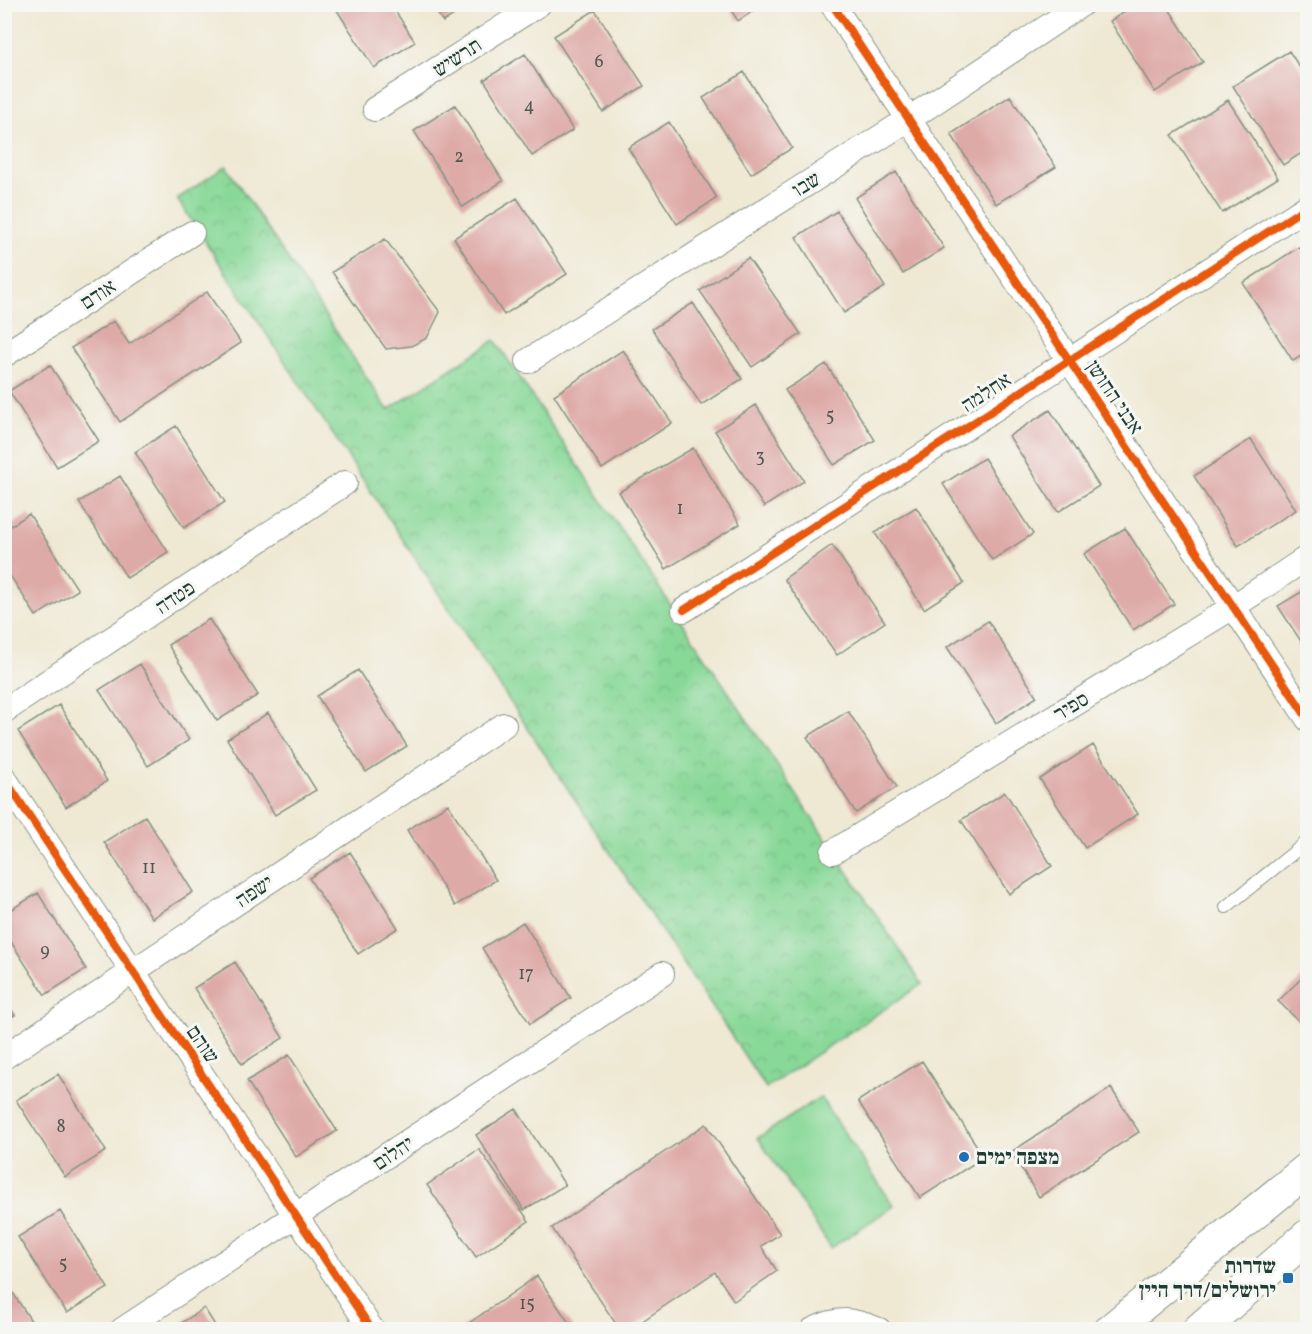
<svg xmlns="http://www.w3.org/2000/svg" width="1312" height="1334" font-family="Vollkorn,'Frank Ruhl Libre',serif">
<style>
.park{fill:url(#park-crowns);stroke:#548a66;stroke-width:1.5}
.pitch{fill:#88d898;stroke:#548a66;stroke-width:1.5}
.building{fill:#deaaa8}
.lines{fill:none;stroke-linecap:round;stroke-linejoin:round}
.service-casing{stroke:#879384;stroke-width:14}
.minor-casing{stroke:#879384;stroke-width:26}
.secondary-casing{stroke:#879384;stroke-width:35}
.service{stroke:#fff;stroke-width:12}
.minor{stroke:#fff;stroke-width:24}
.secondary{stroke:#fff;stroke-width:33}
.cycleway-casing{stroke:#f6f6f2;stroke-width:11}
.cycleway{stroke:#e8590c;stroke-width:8}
.poi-dot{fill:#1f6fb2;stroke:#f6f6f2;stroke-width:2}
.labels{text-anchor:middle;stroke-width:6;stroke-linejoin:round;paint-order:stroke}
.number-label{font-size:18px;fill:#4f5851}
.street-label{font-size:21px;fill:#1f3d34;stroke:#f6f6f2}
.poi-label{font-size:21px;font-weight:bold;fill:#1f3d34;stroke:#f6f6f2;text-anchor:start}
</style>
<defs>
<pattern id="park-crowns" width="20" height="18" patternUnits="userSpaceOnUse" patternTransform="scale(1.5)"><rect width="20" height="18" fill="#88d898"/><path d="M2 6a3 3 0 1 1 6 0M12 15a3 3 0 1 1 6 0" fill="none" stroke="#75ba84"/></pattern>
</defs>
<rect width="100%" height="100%" fill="#f6f6f2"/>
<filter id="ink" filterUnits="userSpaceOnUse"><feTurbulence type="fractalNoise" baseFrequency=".0167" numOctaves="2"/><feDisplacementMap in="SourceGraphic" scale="12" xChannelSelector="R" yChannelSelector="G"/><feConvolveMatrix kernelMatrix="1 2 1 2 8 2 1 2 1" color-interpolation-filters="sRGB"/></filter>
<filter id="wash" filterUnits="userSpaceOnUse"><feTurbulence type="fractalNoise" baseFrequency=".008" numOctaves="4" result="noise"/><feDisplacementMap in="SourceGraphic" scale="24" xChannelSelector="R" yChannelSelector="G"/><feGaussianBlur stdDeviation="1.35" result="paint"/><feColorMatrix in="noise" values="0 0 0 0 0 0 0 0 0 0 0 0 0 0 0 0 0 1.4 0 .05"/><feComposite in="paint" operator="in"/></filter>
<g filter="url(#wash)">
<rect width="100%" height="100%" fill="#efe9d4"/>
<path class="park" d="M 226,166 L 388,410 L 495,340 L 922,984 L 766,1088 L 177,199 Z"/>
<path class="pitch" d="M 820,1097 L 894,1206 L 831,1248 L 758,1138 Z"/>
<g id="blocks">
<path class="building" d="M 333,4 L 391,4 L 415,42 L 374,68 Z
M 432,4 L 471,4 L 443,22 Z
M 727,4 L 764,4 L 738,21 Z
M 1136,4 L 1166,4 L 1203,62 L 1155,92 L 1110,21 Z
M 595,10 L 644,86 L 603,112 L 554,36 Z
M 1289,51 L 1308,80 L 1308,149 L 1283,165 L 1233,86 Z
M 525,54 L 573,130 L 532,156 L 484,80 Z
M 744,72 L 792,148 L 751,174 L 703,98 Z
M 1010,96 L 1056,167 L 996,204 L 951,134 Z
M 1228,100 L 1278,178 L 1222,213 L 1172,135 Z
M 455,105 L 503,181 L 463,207 L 414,131 Z
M 669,122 L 717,198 L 677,224 L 628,148 Z
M 4,134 L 11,144 L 4,148 Z
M 896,172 L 944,248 L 903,274 L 855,198 Z
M 517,198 L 567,274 L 504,315 L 454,238 Z
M 837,211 L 885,287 L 844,313 L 796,237 Z
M 385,239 L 440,312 L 427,338 L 411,346 L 386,349 L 332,272 Z
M 1299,247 L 1308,260 L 1308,352 L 1293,361 L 1243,283 Z
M 748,258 L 801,334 L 752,367 L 700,291 Z
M 207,292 L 241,343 L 120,422 L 71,348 L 114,321 L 129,344 Z
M 693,303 L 742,379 L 701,405 L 652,329 Z
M 623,350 L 672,423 L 602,469 L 554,395 Z
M 826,364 L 875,440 L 834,465 L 785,390 Z
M 50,365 L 99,441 L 57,467 L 9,391 Z
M 756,405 L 804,481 L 764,507 L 715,431 Z
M 1050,410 L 1099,486 L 1058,512 L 1009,436 Z
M 176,426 L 225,502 L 184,528 L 135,452 Z
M 1251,439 L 1296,510 L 1238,546 L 1194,476 Z
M 693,448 L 740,524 L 666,569 L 619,492 Z
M 984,458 L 1033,534 L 992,560 L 943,484 Z
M 120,476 L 168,552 L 127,578 L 79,502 Z
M 916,507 L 964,583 L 924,609 L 875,533 Z
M 29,514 L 78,590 L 36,616 L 4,566 L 4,530 Z
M 1125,528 L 1174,604 L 1133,630 L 1084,554 Z
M 832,545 L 885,622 L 837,655 L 784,579 Z
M 1308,588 L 1308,652 L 1278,606 Z
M 209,619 L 258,695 L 217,721 L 168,645 Z
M 988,621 L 1037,697 L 996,723 L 947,647 Z
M 140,664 L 189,740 L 148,766 L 99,690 Z
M 358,670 L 407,746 L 366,772 L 317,696 Z
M 59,705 L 107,781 L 66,807 L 18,731 Z
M 848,711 L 897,787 L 856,813 L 807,737 Z
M 268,713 L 316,790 L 275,815 L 227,739 Z
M 1093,745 L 1138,814 L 1085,848 L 1040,779 Z
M 1005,792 L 1052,866 L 1009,894 L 961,820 Z
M 448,804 L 496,880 L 455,906 L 407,830 Z
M 145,816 L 193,892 L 152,918 L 104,842 Z
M 350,852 L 398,928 L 358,954 L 309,878 Z
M 38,893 L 86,969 L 45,995 L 4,931 L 4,914 Z
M 523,922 L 571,998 L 530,1024 L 482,948 Z
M 235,962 L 283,1038 L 242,1064 L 194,988 Z
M 1308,972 L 1308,1030 L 1278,1001 Z
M 4,999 L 15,1015 L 4,1021 Z
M 289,1055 L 337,1131 L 296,1157 L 247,1081 Z
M 922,1061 L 984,1157 L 920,1198 L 858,1101 Z
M 58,1074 L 106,1151 L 65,1177 L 16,1100 Z
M 1111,1088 L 1139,1132 L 1039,1197 L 1011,1152 Z
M 516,1109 L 565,1185 L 524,1210 L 476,1135 Z
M 706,1124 L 780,1234 L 761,1246 L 777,1271 L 734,1301 L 715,1272 L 629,1330 L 620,1330 L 552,1228 Z
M 479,1149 L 529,1221 L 476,1257 L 427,1185 Z
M 60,1211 L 108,1288 L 67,1313 L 18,1237 Z
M 537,1276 L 574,1330 L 459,1330 Z
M 4,1279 L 37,1330 L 4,1330 Z
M 204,1308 L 218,1330 L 171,1330 Z"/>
</g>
</g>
<g filter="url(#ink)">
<use href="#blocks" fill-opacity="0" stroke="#879384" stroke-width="1.5"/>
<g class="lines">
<defs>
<path id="service" d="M 1226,907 L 1308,841"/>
<path id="minor" d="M 832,4 L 1308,719
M 375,109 L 539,4
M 4,355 L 192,233
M 528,361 L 909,119 L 1082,4
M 684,610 L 1308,206
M 4,711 L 345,483
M 4,778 L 372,1330
M 833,852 L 1233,607 L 1308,557
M 4,1057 L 504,725
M 122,1330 L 662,974
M 813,1330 C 841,1316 851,1320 879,1330"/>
<path id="secondary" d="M 1111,1330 L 1308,1169
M 1199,1330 L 1308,1236"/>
</defs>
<use href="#service" class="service-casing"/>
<use href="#minor" class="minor-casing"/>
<use href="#secondary" class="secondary-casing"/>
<use href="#service" class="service"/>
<use href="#minor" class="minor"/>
<use href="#secondary" class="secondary"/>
<defs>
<path id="cycleway" d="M 832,4 L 1308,719
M 684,610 L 1308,206
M 4,778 L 372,1330"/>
</defs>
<use href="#cycleway" class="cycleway-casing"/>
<use href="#cycleway" class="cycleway"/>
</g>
</g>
<g class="poi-dot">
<circle cx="964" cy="1157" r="6"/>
<rect x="1282" y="1272" width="12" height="12" rx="3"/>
</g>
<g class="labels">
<g class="number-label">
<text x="599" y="67">6</text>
<text x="529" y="111">4</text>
<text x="459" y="162">2</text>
<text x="830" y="421">5</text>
<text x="760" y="462">3</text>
<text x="680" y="514">1</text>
<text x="149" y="873">11</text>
<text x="45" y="956">9</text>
<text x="526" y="979">17</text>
<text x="61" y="1132">8</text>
<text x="63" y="1269">5</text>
<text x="527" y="1309">15</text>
</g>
<g class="street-label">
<text transform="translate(457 57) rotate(-33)" y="7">תרשיש</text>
<text transform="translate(806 184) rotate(-32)" y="7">שבו</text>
<text transform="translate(98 294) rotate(-33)" y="7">אודם</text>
<text transform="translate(986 392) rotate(-33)" y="7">אחלמה</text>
<text transform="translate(1115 397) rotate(56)" y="7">אבני החושן</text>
<text transform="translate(175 597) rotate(-34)" y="7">פטדה</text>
<text transform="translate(1071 706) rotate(-31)" y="7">ספיר</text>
<text transform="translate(254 891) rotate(-34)" y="7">ישפה</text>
<text transform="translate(203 1044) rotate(56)" y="7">שוהם</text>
<text transform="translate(393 1153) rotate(-34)" y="7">יהלום</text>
</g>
<g class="poi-label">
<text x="976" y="1164">מצפה ימים</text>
<text x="1276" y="1273" text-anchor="end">שדרות<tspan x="1276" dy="24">ירושלים/דרך היין</tspan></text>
</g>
</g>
<rect width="1312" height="1334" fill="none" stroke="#f6f6f2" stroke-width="24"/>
</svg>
